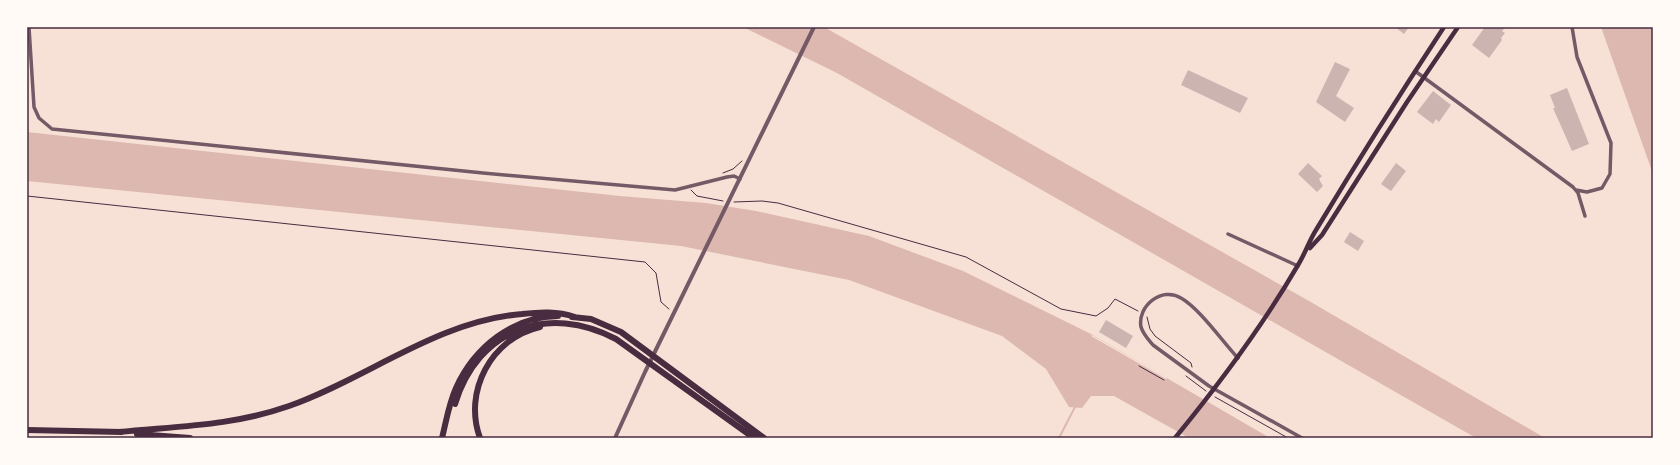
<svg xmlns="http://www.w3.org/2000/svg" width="1680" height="465" font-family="Roboto,sans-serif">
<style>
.water{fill:#dcb8b0}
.pier{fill:#f7e1d7}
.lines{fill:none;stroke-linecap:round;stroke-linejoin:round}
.stream{stroke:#dcb8b0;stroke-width:2}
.building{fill:#ccb4b1}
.path{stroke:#4a2c40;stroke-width:1}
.minor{stroke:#755966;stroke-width:3.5}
.tertiary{stroke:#755966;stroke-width:4}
.secondary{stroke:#4a2c40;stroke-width:4.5}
.motorway{stroke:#4a2c40;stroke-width:6}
.neatline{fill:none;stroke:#4a2c40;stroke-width:1.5}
</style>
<rect width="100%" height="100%" fill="#f7e1d7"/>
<path class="water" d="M 743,27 L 824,27 L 1309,301 L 1545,438 L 1476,438 L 837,73 Z
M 1601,27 L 1653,27 L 1653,174 Z
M 27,132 L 620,196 L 706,203 L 756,211 L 869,236 L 963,271 L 1091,334 L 1270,438 L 1189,438 L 1114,396 L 1091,396 L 1082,408 L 1069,407 L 1046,369 L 1002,336 L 849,280 L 681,246 L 27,181 Z"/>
<path class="pier" d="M 1092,335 L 1167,378 L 1166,379 L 1091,336 Z"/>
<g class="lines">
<path class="stream" d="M 1059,438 L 1076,405"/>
</g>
<path class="building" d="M 1395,27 L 1409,27 L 1404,34 Z
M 1485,27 L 1506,27 L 1502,31 L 1505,33 L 1501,38 L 1502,40 L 1489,58 L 1472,45 Z
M 1335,62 L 1350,69 L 1336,96 L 1354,108 L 1345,122 L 1316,102 Z
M 1188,70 L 1248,98 L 1240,113 L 1181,85 Z
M 1567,88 L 1589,144 L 1572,151 L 1553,108 L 1555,108 L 1550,95 Z
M 1433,91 L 1451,105 L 1439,122 L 1436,119 L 1433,124 L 1417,112 Z
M 1308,163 L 1322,176 L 1319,179 L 1323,186 L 1317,192 L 1298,174 Z
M 1396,163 L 1406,171 L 1391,191 L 1381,184 Z
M 1350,232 L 1364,241 L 1358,251 L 1344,242 Z
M 1106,320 L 1133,336 L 1126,348 L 1099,332 Z"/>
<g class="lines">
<path class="path" d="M 723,173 L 733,169 L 742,161
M 691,190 L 697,196 L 723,201
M 27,196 L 645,262 L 656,273 L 661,302 L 669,309
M 734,202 L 762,201 L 778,203 L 966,257 L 1061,309 L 1096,316 L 1108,308 L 1115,299 L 1138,311
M 1147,317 L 1150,329 L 1155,336 L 1191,363 L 1192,367
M 1139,366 L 1164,380
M 1186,376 L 1206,391
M 1215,397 L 1288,438"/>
<path class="minor" d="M 29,27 L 34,107 L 39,118 L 52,129 L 483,173 L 675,190 L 727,177 L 734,176 L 740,179
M 1572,27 L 1577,57 L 1611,143 L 1610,174 L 1602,188 L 1587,192 L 1576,190
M 1415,71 L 1573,187 L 1578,193 L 1585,216
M 1228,234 L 1298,266
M 1238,358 C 1222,341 1200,309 1181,298 C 1162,286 1137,306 1141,327 C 1143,334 1148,339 1153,345 L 1209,386 L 1302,438"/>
<path class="tertiary" d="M 615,438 L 645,372 L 814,27"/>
<path class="secondary" d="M 1310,248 L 1322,235 L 1407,102 L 1458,27
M 1175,438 C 1220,383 1262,327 1298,265 C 1305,254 1309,241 1316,230 C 1357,162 1400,94 1444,27"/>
<path class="motorway" d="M 572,317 L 591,319 L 621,332 L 764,438
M 455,404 C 478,329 548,303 616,339 L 754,438
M 27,430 L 122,432
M 119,432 C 179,426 232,426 289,406 C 368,378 437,321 522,314 C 540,312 557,311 575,317
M 137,434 L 190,438
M 442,438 C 446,422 449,403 456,388 C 474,348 513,316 558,316
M 480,438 C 463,392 491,338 540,327"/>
</g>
<rect width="1680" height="465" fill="none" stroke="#fffaf5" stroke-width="56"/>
<rect x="28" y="28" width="1624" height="409" class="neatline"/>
</svg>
